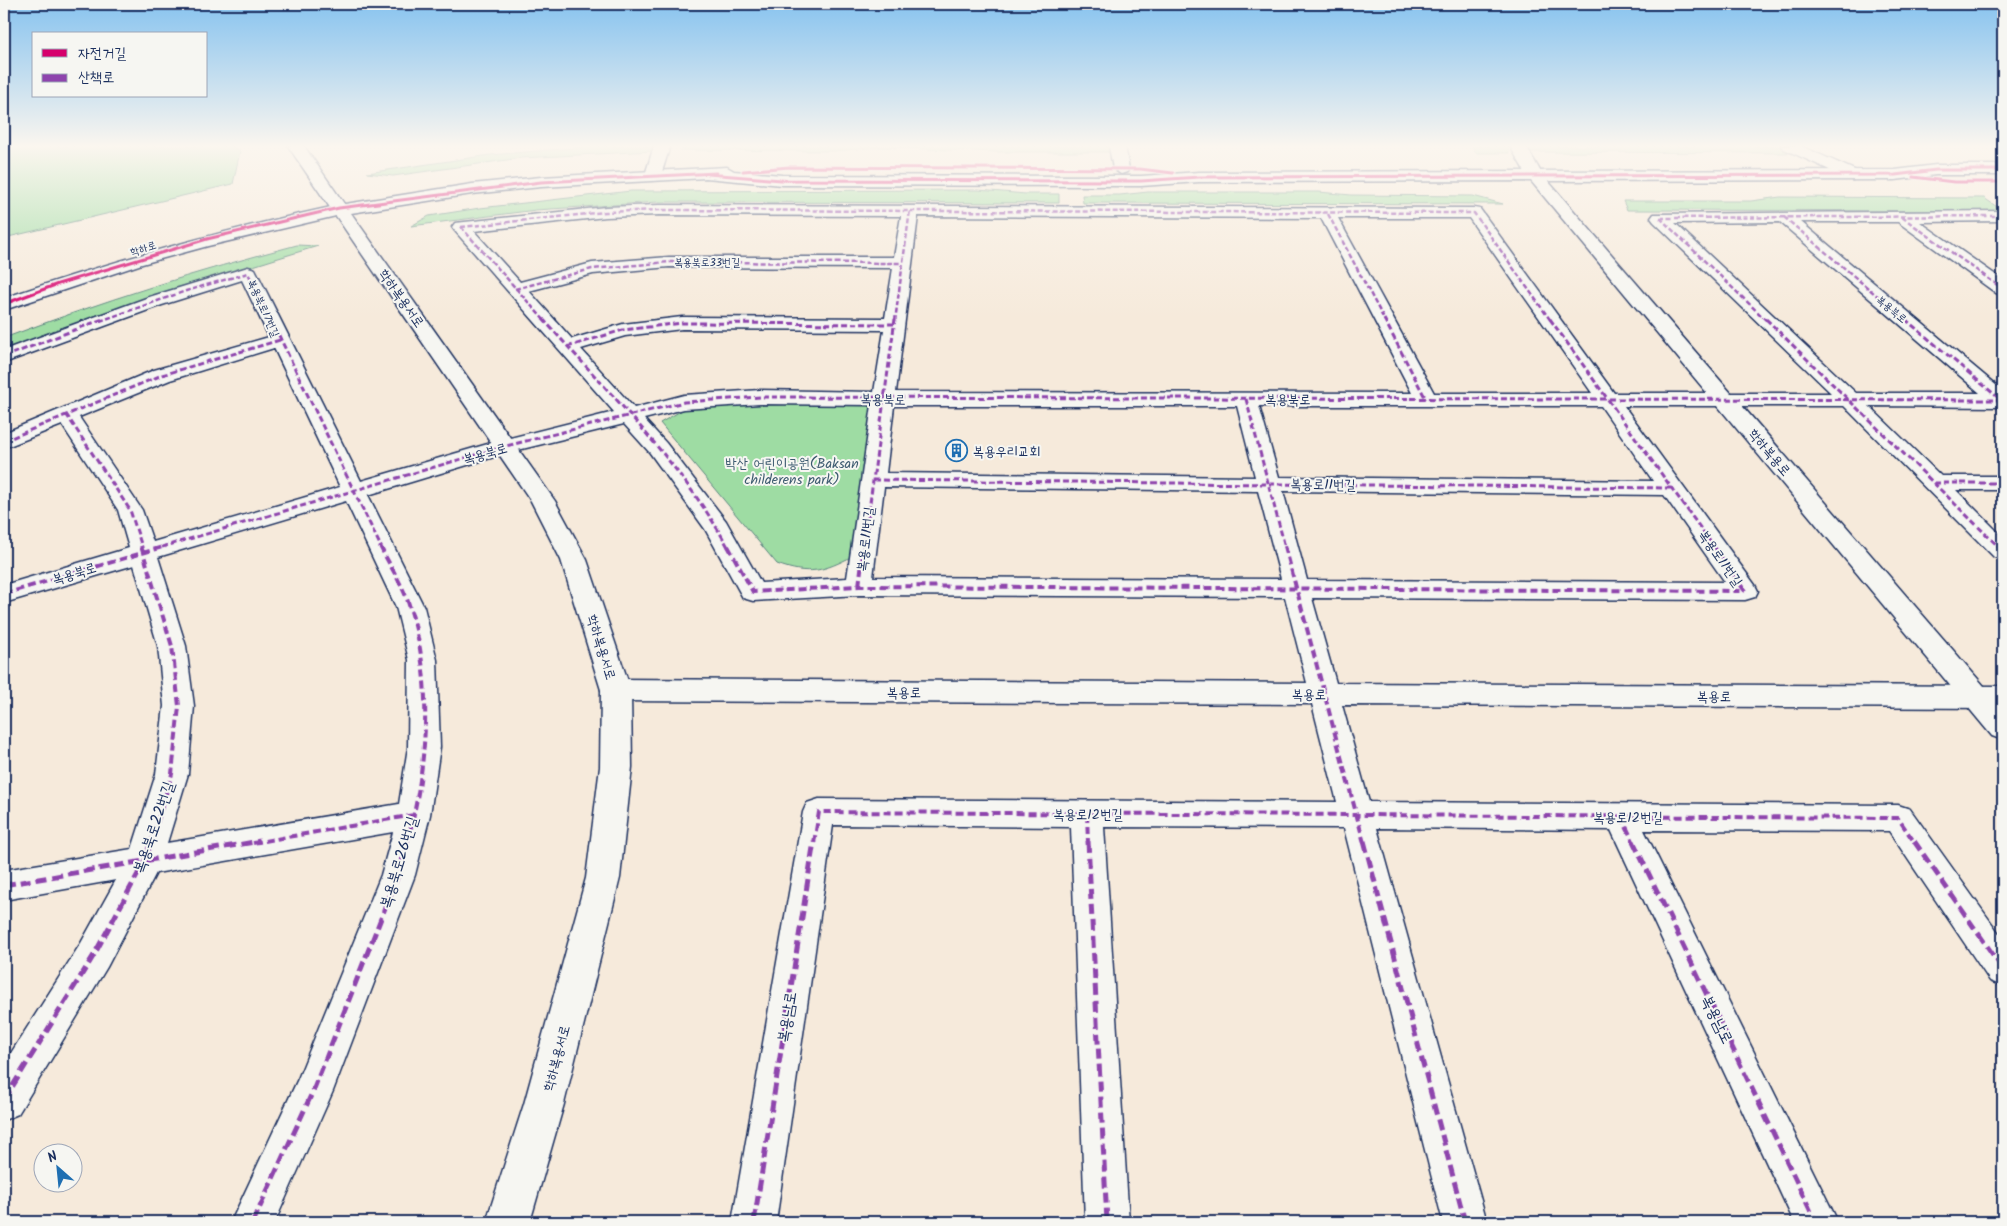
<svg xmlns="http://www.w3.org/2000/svg" width="2007" height="1226" font-family="Kalam,'Poor Story',sans-serif">
<style>
.green{fill:#9edca3;stroke:#5c8680}
.lines{fill:none;stroke-linecap:round;stroke-linejoin:round}
.minor-casing{stroke:#1b2f5e;stroke-width:3}
.tertiary-casing{stroke:#1b2f5e;stroke-width:3}
.minor{fill:#f6f6f2;fill-rule:evenodd}
.tertiary{fill:#f6f6f2;fill-rule:evenodd}
.quiet-far3{stroke:#8e44ad;stroke-width:2.5;stroke-dasharray:5 2.5;stroke-linecap:butt}
.quiet-far2{stroke:#8e44ad;stroke-width:3;stroke-dasharray:6 3;stroke-linecap:butt}
.quiet-far1{stroke:#8e44ad;stroke-width:4;stroke-dasharray:8 4;stroke-linecap:butt}
.quiet{stroke:#8e44ad;stroke-width:5;stroke-dasharray:11 5;stroke-linecap:butt}
.cycleway-casing{stroke:#f6f6f2;stroke-width:5}
.cycleway{stroke:#d6006c;stroke-width:3}
.labels{text-anchor:middle;stroke-width:4;stroke-linejoin:round;paint-order:stroke}
.far-street-label{font-size:11px;fill:#1b2f5e;stroke:#f6f6f2}
.street-label{font-size:14px;fill:#1b2f5e;stroke:#f6f6f2}
.poi-label{font-size:14px;fill:#1b2f5e;stroke:#f6f6f2;text-anchor:start}
.park-label{font-size:14px;fill:#3c5a6f;stroke:#f6f6f2}
.near-street-label{font-size:16px;fill:#1b2f5e;stroke:#f6f6f2}
</style>
<rect width="100%" height="100%" fill="#f6eadb"/>
<filter id="ink" filterUnits="userSpaceOnUse"><feTurbulence type="fractalNoise" baseFrequency=".02" numOctaves="2"/><feDisplacementMap in="SourceGraphic" scale="10" xChannelSelector="R" yChannelSelector="G"/><feConvolveMatrix kernelMatrix="1 2 1 2 8 2 1 2 1" color-interpolation-filters="sRGB"/></filter>
<g filter="url(#ink)">
<path class="green" d="M 4,146 L 232,146 L 240,151 L 233,184 L 4,238 Z
M 597,146 L 654,146 L 653,151 L 521,158 L 393,176 L 367,173 L 490,155 Z
M 682,146 L 1110,146 L 1110,152 L 997,152 L 881,147 L 834,151 L 681,150 Z
M 1472,146 L 1508,146 L 1509,153 L 1476,153 Z
M 1529,146 L 1788,146 L 1797,153 L 1531,152 Z
M 978,190 L 1026,194 L 1059,194 L 1059,203 L 658,202 L 536,210 L 411,226 L 429,216 L 480,208 L 631,191 Z
M 1148,192 L 1319,192 L 1351,195 L 1473,196 L 1503,204 L 1083,203 L 1082,195 L 1120,195 Z
M 1780,197 L 1984,198 L 2003,211 L 1627,210 L 1623,201 L 1751,201 Z
M 297,245 L 318,246 C 212,278 107,312 4,353 L 4,338 C 100,302 197,271 297,245 Z
M 859,401 L 873,408 L 853,556 C 824,571 809,576 777,564 L 660,423 L 691,405 Z"/>
<g class="lines">
<defs>
<path id="minor" d="M 288,146 L 304,146 L 347,208 L 345,212 L 333,212 Z
M 654,146 L 670,146 L 661,175 L 653,180 L 645,175 Z
M 1109,146 L 1125,146 L 1129,169 L 1127,172 L 1121,174 L 1113,169 Z
M 1510,146 L 1526,146 L 1543,176 L 1541,179 L 1529,179 Z
M 1781,146 L 1801,146 L 1859,172 L 1861,175 L 1853,180 L 1847,178 L 1784,149 Z
M 659,205 L 1474,208 L 1480,209 L 1614,393 L 1831,393 L 1654,222 L 1651,218 L 1654,214 L 2003,211 L 2003,221 L 1920,222 L 2003,280 L 2003,295 L 1996,293 L 1898,222 L 1801,222 L 2003,391 L 2003,407 L 1869,406 L 1941,476 L 2003,476 L 2003,490 L 1956,490 L 2003,537 L 2003,559 L 1994,557 L 1844,406 L 1624,406 L 1755,585 L 1758,591 L 1755,597 L 1745,600 L 1312,598 L 1336,683 L 2003,686 L 2003,708 L 1342,705 L 1369,802 L 1898,805 L 1910,809 L 2003,939 L 2003,986 L 1990,981 L 1889,831 L 1644,830 L 1838,1222 L 1794,1222 L 1611,830 L 1377,828 L 1487,1222 L 1443,1222 L 1344,828 L 1104,827 L 1129,1222 L 1085,1222 L 1071,827 L 833,825 L 776,1222 L 732,1222 L 803,812 L 807,803 L 819,799 L 1337,802 L 1312,704 L 616,701 L 606,698 L 601,690 L 606,682 L 616,679 L 1307,683 L 1285,597 L 859,595 L 753,601 L 743,598 L 705,529 L 650,453 L 624,424 L 514,451 L 368,495 L 424,607 L 437,660 L 440,747 L 430,815 L 415,875 L 333,1091 L 275,1222 L 231,1222 L 298,1079 L 381,875 L 393,832 L 156,873 L 107,967 L 18,1114 L 4,1120 L 4,1064 L 81,943 L 116,880 L 4,900 L 4,870 L 132,849 L 156,774 L 164,706 L 158,646 L 134,565 L 4,603 L 4,585 L 129,548 L 118,510 L 62,425 L 4,448 L 4,433 L 154,370 L 269,337 L 242,280 L 162,305 L 4,363 L 4,350 L 149,297 L 248,267 L 255,269 L 361,481 L 498,441 L 614,412 L 455,231 L 452,227 L 455,223 L 606,207 ZM 659,215 L 901,216 L 894,257 L 669,257 L 592,263 L 520,282 L 474,231 L 606,217 ZM 918,216 L 1321,218 L 1412,393 L 896,392 ZM 1338,218 L 1469,218 L 1592,393 L 1434,393 ZM 1780,222 L 1980,393 L 1856,393 L 1675,223 ZM 669,267 L 893,268 L 885,318 L 682,317 L 623,324 L 572,339 L 529,291 L 593,274 ZM 682,329 L 884,330 L 874,392 L 760,390 L 684,395 L 634,408 L 581,349 L 625,336 ZM 274,348 L 340,487 L 153,542 L 142,510 L 79,417 L 170,380 ZM 760,404 L 872,405 L 847,578 L 761,583 L 726,521 L 666,443 L 644,419 L 684,409 ZM 894,406 L 1237,406 L 1255,477 L 886,473 ZM 1259,406 L 1601,406 L 1653,481 L 1279,477 ZM 884,487 L 1258,491 L 1281,579 L 873,577 ZM 1283,491 L 1664,495 L 1725,582 L 1307,580 ZM 346,501 L 396,607 L 409,660 L 408,747 L 399,804 L 167,843 L 188,774 L 194,706 L 186,646 L 158,557 Z"/>
<path id="tertiary" d="M 1936,165 L 2003,165 L 2003,175 L 1936,175 L 1895,180 L 1548,181 L 2003,708 L 2003,740 L 1992,736 L 1531,181 L 1199,182 L 1141,186 L 782,185 L 706,178 L 541,187 L 472,194 L 351,213 L 555,501 L 587,560 L 631,690 L 632,767 L 620,878 L 564,1104 L 530,1222 L 486,1222 L 524,1104 L 586,878 L 600,767 L 601,690 L 561,560 L 531,501 L 336,216 L 208,246 L 142,264 L 4,310 L 4,298 C 112,261 220,231 331,207 L 339,203 L 345,204 L 472,184 L 541,177 L 727,167 L 734,171 L 782,175 L 1141,176 L 1199,172 L 1895,170 Z"/>
</defs>
<use href="#minor" class="minor-casing"/>
<use href="#tertiary" class="tertiary-casing"/>
<use href="#minor" class="minor"/>
<use href="#tertiary" class="tertiary"/>
<path class="quiet-far3" d="M 1328,214 L 1385,321
M 1784,217 L 1907,321
M 1902,217 L 2003,289
M 1660,218 L 1767,321
M 1660,218 L 2003,216
M 461,227 L 606,212 L 659,210 L 1474,213 L 1551,321
M 461,227 L 545,321
M 515,289 L 592,269 L 669,262 L 902,263
M 100,321 L 186,291 L 248,273 L 271,321
M 895,321 L 910,210"/>
<path class="quiet-far2" d="M 271,319 L 381,547
M 543,319 C 607,391 682,464 728,547
M 1384,319 L 1426,399
M 1550,319 L 1714,547
M 1766,319 L 1999,547
M 1905,319 L 2001,400
M 567,347 L 623,330 L 682,323 L 894,324
M 4,357 L 103,319
M 1246,399 L 1285,547
M 66,414 L 130,510 L 142,547
M 4,441 L 162,375 L 280,340
M 873,480 L 1671,488
M 1934,483 L 2003,483
M 162,547 L 506,446 L 684,402 L 760,397 L 2003,400
M 864,547 L 895,319"/>
<path class="quiet-far1" d="M 141,546 L 172,646 L 179,706 L 172,774 L 151,843
M 380,546 C 390,566 404,587 410,608 C 434,683 427,768 407,843
M 728,546 L 753,592 L 859,586 L 1745,591
M 1285,546 L 1364,843
M 1713,546 L 1745,591
M 1998,546 L 2003,551
M 859,586 L 864,546
M 4,594 L 166,546
M 1087,814 L 1088,843
M 1621,816 L 1634,843
M 253,843 L 414,815
M 814,843 L 819,812 L 1898,818 L 1915,843"/>
<path class="quiet" d="M 1088,841 L 1107,1222
M 1364,841 L 1465,1222
M 1633,841 L 1816,1222
M 1914,841 L 2003,969
M 4,885 L 260,841
M 4,1100 L 94,955 L 145,861 L 151,841
M 253,1222 L 313,1091 L 398,875 L 407,841
M 754,1222 L 814,841"/>
<defs>
<path id="cycleway" d="M 743,171 L 789,167 L 1140,169 L 1173,173
M 708,174 L 782,180 L 1141,181 L 1199,177 L 1895,175 L 1936,170 L 2003,170
M 1913,177 L 1954,182 L 2003,182
M 4,304 L 58,284 L 207,239 L 339,208 L 541,182 L 716,173"/>
</defs>
<use href="#cycleway" class="cycleway-casing"/>
<use href="#cycleway" class="cycleway"/>
</g>
</g>
<linearGradient id="sky" x2="0" y2="1"><stop stop-color="#87c3ef"/><stop offset="0.46" stop-color="#fbf6ef"/><stop offset="1" stop-color="#fbf6ef" stop-opacity="0"/></linearGradient>
<rect width="2007" height="318" fill="url(#sky)"/>
<defs>
<symbol id="building-ring" viewBox="-11 -11 22 22"><circle r="9.5" fill="#f6f6f2" stroke="#1f6fb2" stroke-width="1.5"/><path d="M-4-6H4V6H1V3H-1V6H-4ZM-2.5-4.3h1.7v1.8h-1.7ZM.8-4.3h1.7v1.8H.8ZM-2.5-1h1.7V.8h-1.7ZM.8-1h1.7V.8H.8Z" fill="#1f6fb2"/></symbol>
</defs>
<g fill-rule="evenodd">
<use href="#building-ring" x="944" y="438" width="25" height="25"/>
</g>
<g class="labels">
<g class="far-street-label">
<text transform="translate(143 248) rotate(-17)" y="4">학하로</text>
<text x="707" y="266">복용북로33번길</text>
<text transform="translate(264 308) rotate(66)" y="4">복용북로17번길</text>
<text transform="translate(1892 309) rotate(40)" y="4">복용북로</text>
</g>
<g class="street-label">
<text transform="translate(402 298) rotate(55)" y="5">학하복용서로</text>
<text transform="translate(883 399) rotate(1)" y="5">복용북로</text>
<text x="1288" y="404">복용북로</text>
<text transform="translate(1770 452) rotate(50)" y="5">학하복용로</text>
<text transform="translate(485 453) rotate(-16)" y="5">복용북로</text>
<text transform="translate(1323 484) rotate(1)" y="5">복용로11번길</text>
<text transform="translate(865 539) rotate(-83)" y="5">복용로11번길</text>
<text transform="translate(1721 558) rotate(55)" y="5">복용로11번길</text>
<text transform="translate(74 573) rotate(-17)" y="5">복용북로</text>
<text transform="translate(602 647) rotate(73)" y="5">학하복용서로</text>
<text x="904" y="697">복용로</text>
<text x="1309" y="699">복용로</text>
<text x="1714" y="701">복용로</text>
<text x="1088" y="819">복용로12번길</text>
<text x="1628" y="822">복용로12번길</text>
<text transform="translate(556 1058) rotate(-75)" y="5">학하복용서로</text>
</g>
<g class="poi-label">
<text x="973" y="456">복용우리교회</text>
</g>
<g class="park-label">
<text x="792" y="468">박산 어린이공원(Baksan<tspan x="792" dy="16">childerens park)</tspan></text>
</g>
<g class="near-street-label">
<text transform="translate(153 827) rotate(-71)" y="6">복용북로22번길</text>
<text transform="translate(398 862) rotate(-73)" y="6">복용북로26번길</text>
<text transform="translate(786 1017) rotate(-81)" y="6">복용남로</text>
<text transform="translate(1718 1019) rotate(64)" y="6">복용남로</text>
</g>
</g>
<rect width="2007" height="1226" fill="none" stroke="#f6f6f2" stroke-width="20"/>
<rect x="10" y="10" width="1987" height="1206" fill="none" stroke="#1b2f5e" stroke-width="2" filter="url(#ink)"/>
<rect x="32" y="32" width="175" height="65" fill="#f6f6f2" stroke="#9ea6b7"/>
<rect x="42" y="49" width="25" height="8" fill="#d6006c" stroke="#9ea6b7"/>
<text x="78" y="58" font-size="15" fill="#1b2f5e">자전거길</text>
<rect x="42" y="74" width="25" height="8" fill="#8e44ad" stroke="#9ea6b7"/>
<text x="78" y="82" font-size="15" fill="#1b2f5e">산책로</text>
<g transform="translate(58 1168) rotate(333)"><circle r="24" fill="#f6f6f2" stroke="#9ea6b7"/>
<path d="M0-4L9 19L0 12L-9 19Z" fill="#1f6fb2"/>
<text y="-8" font-size="14" font-weight="bold" text-anchor="middle" fill="#1b2f5e">N</text>
</g>
</svg>
